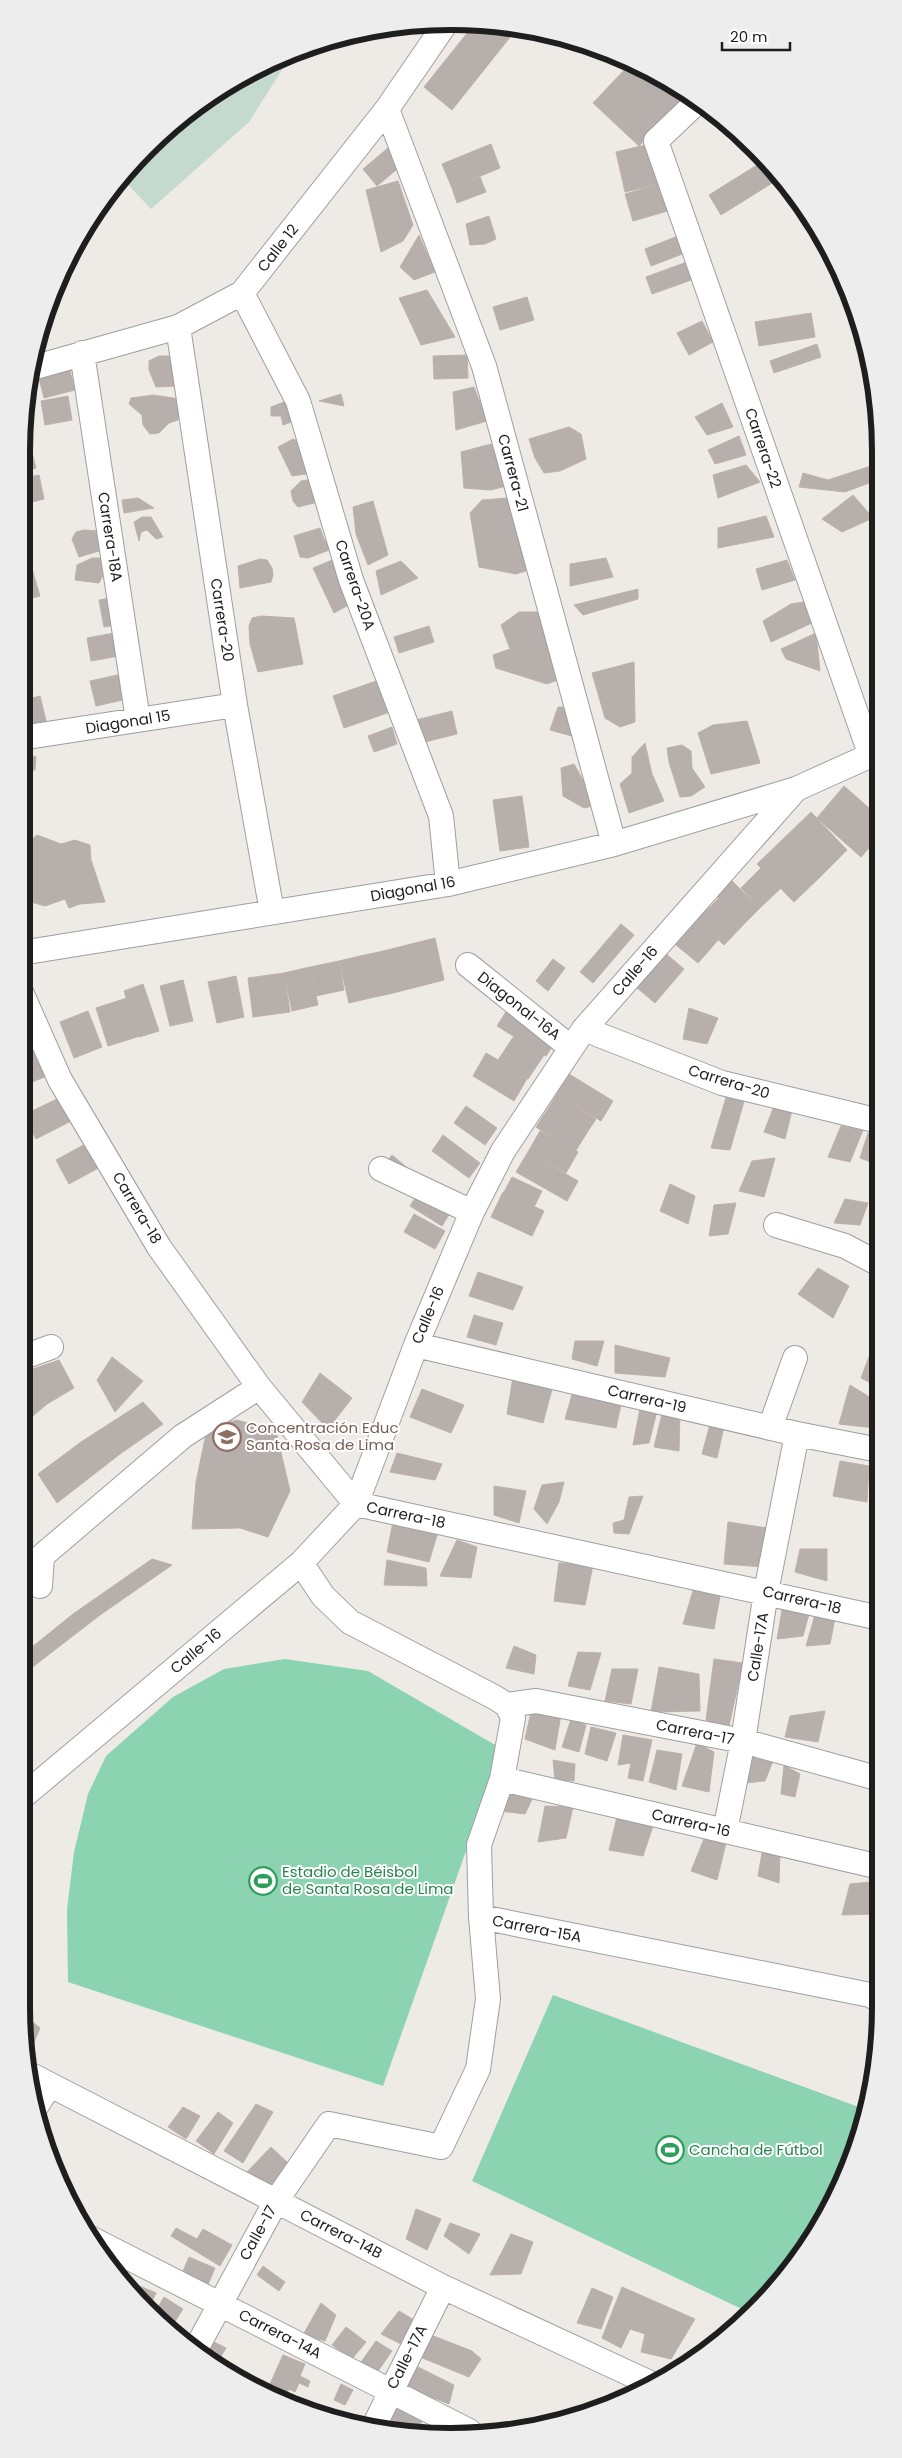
<svg xmlns="http://www.w3.org/2000/svg" width="902" height="2458" font-family="Poppins,sans-serif">
<style>
.wetland{fill:#c4dace}
.pitch{fill:#8cd3b2}
.building{fill:#b7afab;stroke:#beb1a9}
.lines{fill:none;stroke-linecap:round;stroke-linejoin:round}
.minor-casing{stroke:#9f9f9f;stroke-width:26}
.minor{stroke:#fff;stroke-width:24}
.labels{text-anchor:middle;stroke-width:4;stroke-linejoin:round;paint-order:stroke}
.street-label{font-size:15px;fill:#1e1e1e;stroke:#fff}
.education-label{font-size:15px;fill:#785e54;stroke:#fff;text-anchor:start}
.leisure-label{font-size:15px;fill:#27864d;stroke:#fff;text-anchor:start}
.rim{fill:none;stroke:#1e1e1e;stroke-width:6}
</style>
<rect width="100%" height="100%" fill="#eeeae5"/>
<path class="wetland" d="M 292,54 L 249,122 L 151,209 L 121,177 L 168,128 L 236,79 Z"/>
<path class="pitch" d="M 285,1659 L 368,1671 L 502,1749 L 383,2086 L 68,1982 L 67,1910 L 74,1852 L 88,1794 L 106,1756 L 173,1697 L 224,1669 Z
M 553,1995 L 867,2110 L 866,2119 L 836,2197 L 792,2268 L 746,2311 L 472,2181 Z"/>
<path class="building" d="M 476,22 L 498,25 L 511,36 L 452,110 L 424,87 Z
M 628,66 L 689,93 L 639,146 L 593,103 Z
M 711,112 L 744,141 L 707,117 Z
M 654,143 L 663,183 L 625,192 L 616,152 Z
M 491,144 L 500,168 L 452,188 L 442,164 Z
M 388,148 L 402,165 L 377,186 L 363,169 Z
M 765,160 L 777,180 L 721,215 L 709,195 Z
M 480,177 L 486,192 L 457,203 L 452,188 Z
M 398,181 L 413,225 L 403,241 L 381,252 L 366,190 Z
M 663,183 L 671,210 L 633,221 L 625,194 Z
M 489,216 L 496,239 L 485,244 L 470,245 L 466,224 Z
M 683,234 L 690,251 L 651,266 L 645,249 Z
M 419,235 L 435,272 L 414,280 L 400,267 Z
M 687,262 L 694,279 L 652,294 L 646,277 Z
M 427,290 L 455,337 L 421,345 L 399,298 Z
M 527,297 L 534,320 L 500,330 L 493,307 Z
M 811,313 L 815,337 L 759,346 L 755,322 Z
M 702,321 L 713,342 L 689,355 L 677,333 Z
M 817,344 L 821,357 L 774,373 L 770,361 Z
M 467,355 L 468,378 L 434,379 L 433,356 Z
M 159,356 L 169,356 L 172,361 L 177,386 L 156,387 L 149,370 L 149,361 Z
M 69,367 L 75,390 L 44,398 L 38,374 Z
M 474,387 L 487,421 L 456,430 L 453,392 Z
M 341,394 L 344,406 L 319,401 Z
M 153,395 L 180,399 L 181,413 L 178,420 L 169,423 L 159,433 L 150,434 L 143,425 L 142,415 L 129,404 L 131,398 Z
M 68,396 L 72,420 L 45,425 L 41,401 Z
M 284,402 L 293,403 L 297,420 L 283,425 L 281,416 L 271,416 L 271,407 Z
M 722,403 L 733,427 L 707,435 L 695,417 Z
M 569,427 L 581,434 L 586,459 L 560,471 L 544,473 L 535,458 L 529,439 Z
M 739,436 L 746,455 L 715,464 L 708,450 Z
M 293,439 L 303,444 L 313,473 L 292,476 L 278,447 Z
M 29,441 L 36,468 L 21,472 L 22,443 Z
M 491,444 L 507,486 L 490,490 L 464,488 L 461,452 Z
M 877,464 L 877,480 L 845,492 L 799,487 L 803,473 L 828,480 Z
M 746,465 L 760,482 L 718,498 L 713,475 Z
M 39,475 L 44,499 L 21,505 L 21,479 Z
M 313,479 L 322,501 L 298,507 L 293,501 L 291,491 L 301,481 Z
M 853,495 L 873,518 L 842,532 L 822,519 Z
M 138,498 L 154,508 L 124,513 L 122,500 Z
M 508,498 L 529,570 L 516,574 L 479,567 L 470,513 L 482,500 Z
M 373,501 L 388,555 L 368,565 L 356,534 L 353,507 Z
M 766,516 L 774,537 L 718,548 L 718,528 Z
M 142,517 L 151,517 L 163,537 L 156,539 L 147,530 L 141,532 L 139,541 L 134,522 Z
M 320,528 L 324,539 L 332,549 L 308,558 L 300,557 L 294,536 Z
M 84,530 L 101,531 L 104,547 L 99,551 L 79,557 L 72,539 L 76,532 Z
M 92,558 L 102,558 L 103,575 L 99,583 L 75,580 L 77,565 Z
M 337,558 L 354,602 L 334,613 L 313,568 Z
M 606,558 L 613,577 L 570,586 L 570,564 Z
M 260,559 L 267,560 L 272,568 L 273,575 L 271,582 L 240,588 L 238,566 Z
M 787,560 L 795,580 L 762,590 L 756,569 Z
M 401,561 L 418,578 L 381,595 L 376,571 Z
M 32,569 L 40,596 L 21,601 L 21,573 Z
M 638,589 L 638,599 L 583,615 L 574,605 Z
M 115,597 L 121,624 L 104,627 L 99,600 Z
M 804,602 L 814,622 L 771,642 L 763,621 L 791,604 Z
M 519,612 L 542,612 L 563,678 L 547,684 L 496,668 L 493,655 L 510,649 L 501,625 Z
M 261,616 L 294,618 L 303,664 L 258,672 L 250,644 L 249,626 L 252,618 Z
M 429,626 L 434,642 L 399,653 L 394,637 Z
M 120,632 L 124,655 L 91,661 L 87,638 Z
M 816,633 L 820,671 L 786,659 L 781,649 Z
M 634,662 L 635,722 L 620,727 L 605,718 L 592,673 Z
M 122,674 L 127,699 L 96,706 L 90,681 Z
M 385,678 L 396,710 L 344,728 L 333,696 Z
M 40,696 L 48,729 L 27,734 L 21,701 Z
M 558,707 L 572,707 L 581,731 L 572,736 L 550,730 Z
M 452,711 L 457,734 L 421,743 L 416,720 Z
M 747,721 L 760,763 L 711,774 L 698,733 L 713,725 Z
M 392,727 L 397,744 L 374,752 L 368,736 Z
M 645,743 L 652,774 L 664,801 L 629,813 L 620,784 L 632,773 L 632,757 Z
M 682,745 L 691,751 L 692,768 L 705,787 L 691,796 L 680,797 L 669,762 L 667,748 Z
M 29,755 L 36,757 L 35,770 L 21,772 L 21,756 Z
M 574,764 L 597,805 L 584,808 L 563,796 L 561,768 Z
M 844,786 L 878,816 L 878,838 L 861,857 L 817,818 Z
M 522,796 L 529,847 L 500,851 L 493,800 Z
M 811,812 L 847,850 L 818,879 L 781,841 Z
M 37,835 L 61,844 L 75,840 L 90,845 L 91,860 L 105,902 L 80,904 L 69,908 L 65,899 L 45,906 L 24,900 L 21,897 L 21,849 Z
M 781,841 L 818,879 L 794,902 L 757,864 Z
M 761,868 L 781,888 L 760,908 L 741,888 Z
M 731,880 L 760,908 L 744,924 L 716,896 Z
M 718,899 L 744,924 L 724,945 L 697,920 Z
M 697,920 L 719,939 L 698,963 L 676,945 Z
M 621,924 L 634,935 L 593,983 L 580,972 Z
M 435,938 L 444,980 L 413,988 L 403,946 Z
M 403,946 L 413,988 L 389,994 L 379,952 Z
M 379,952 L 389,994 L 370,998 L 360,956 Z
M 665,953 L 684,969 L 655,1003 L 636,987 Z
M 360,956 L 370,998 L 349,1003 L 339,961 Z
M 553,959 L 565,968 L 548,991 L 536,981 Z
M 339,961 L 344,990 L 316,996 L 310,967 Z
M 310,967 L 318,1005 L 292,1011 L 284,973 Z
M 284,973 L 290,1012 L 253,1017 L 248,978 Z
M 236,976 L 244,1017 L 217,1023 L 208,982 Z
M 183,980 L 193,1021 L 170,1026 L 160,986 Z
M 143,984 L 159,1031 L 139,1037 L 124,991 Z
M 127,998 L 140,1036 L 108,1046 L 96,1008 Z
M 513,1001 L 562,1031 L 546,1056 L 497,1026 Z
M 689,1008 L 718,1018 L 707,1044 L 683,1039 Z
M 88,1011 L 102,1047 L 74,1058 L 60,1022 Z
M 35,1032 L 52,1074 L 22,1086 L 21,1038 Z
M 514,1036 L 544,1055 L 528,1079 L 498,1060 Z
M 486,1053 L 528,1077 L 514,1101 L 473,1076 Z
M 569,1074 L 613,1101 L 601,1121 L 557,1094 Z
M 557,1094 L 596,1119 L 588,1131 L 549,1107 Z
M 727,1094 L 745,1098 L 730,1150 L 711,1148 Z
M 63,1096 L 75,1119 L 36,1139 L 24,1115 Z
M 776,1101 L 793,1106 L 785,1139 L 764,1132 Z
M 466,1106 L 497,1128 L 485,1145 L 454,1123 Z
M 549,1107 L 588,1131 L 575,1152 L 536,1127 Z
M 841,1126 L 863,1130 L 850,1162 L 828,1157 Z
M 540,1131 L 578,1152 L 566,1173 L 528,1152 Z
M 868,1133 L 879,1136 L 879,1165 L 860,1158 Z
M 443,1135 L 480,1163 L 469,1178 L 432,1151 Z
M 89,1142 L 102,1166 L 69,1184 L 56,1160 Z
M 528,1152 L 578,1181 L 567,1201 L 516,1172 Z
M 392,1155 L 417,1176 L 385,1164 Z
M 775,1158 L 764,1197 L 739,1191 L 752,1161 Z
M 512,1177 L 542,1191 L 534,1207 L 504,1192 Z
M 670,1184 L 695,1196 L 688,1224 L 660,1211 Z
M 421,1188 L 453,1208 L 442,1226 L 410,1206 Z
M 503,1192 L 544,1211 L 532,1236 L 491,1217 Z
M 845,1199 L 868,1203 L 860,1225 L 834,1223 Z
M 736,1203 L 728,1234 L 709,1236 L 714,1205 Z
M 414,1214 L 445,1231 L 435,1249 L 404,1232 Z
M 28,1231 L 26,1257 L 21,1258 L 21,1232 Z
M 818,1268 L 849,1286 L 833,1318 L 798,1294 Z
M 478,1272 L 523,1287 L 513,1310 L 469,1296 Z
M 474,1315 L 503,1323 L 496,1345 L 467,1337 Z
M 575,1341 L 604,1341 L 597,1366 L 572,1359 Z
M 615,1345 L 670,1358 L 665,1377 L 615,1373 Z
M 872,1349 L 879,1354 L 879,1387 L 861,1378 Z
M 112,1357 L 143,1381 L 115,1412 L 97,1380 Z
M 59,1360 L 74,1388 L 47,1404 L 21,1426 L 21,1373 Z
M 320,1373 L 352,1398 L 328,1429 L 302,1402 Z
M 513,1377 L 555,1378 L 543,1423 L 507,1414 Z
M 850,1385 L 879,1403 L 879,1419 L 875,1428 L 839,1424 Z
M 574,1388 L 622,1400 L 616,1428 L 565,1419 Z
M 422,1389 L 464,1405 L 451,1433 L 410,1417 Z
M 143,1402 L 163,1424 L 120,1454 L 57,1503 L 38,1474 L 81,1442 Z
M 641,1403 L 658,1407 L 649,1443 L 633,1445 Z
M 663,1410 L 680,1412 L 679,1451 L 654,1447 Z
M 712,1417 L 725,1422 L 717,1458 L 702,1454 Z
M 237,1420 L 276,1431 L 290,1491 L 268,1537 L 240,1528 L 192,1529 L 196,1482 L 207,1429 Z
M 397,1453 L 442,1464 L 435,1480 L 390,1472 Z
M 840,1461 L 869,1466 L 867,1502 L 833,1496 Z
M 878,1466 L 880,1496 L 877,1496 Z
M 564,1482 L 559,1502 L 547,1524 L 534,1509 L 542,1485 Z
M 494,1486 L 526,1491 L 519,1523 L 494,1515 Z
M 643,1496 L 629,1534 L 614,1533 L 613,1523 L 624,1520 L 629,1497 Z
M 393,1522 L 438,1532 L 429,1562 L 387,1552 Z
M 728,1522 L 767,1528 L 763,1567 L 724,1564 Z
M 457,1540 L 477,1547 L 471,1578 L 440,1576 Z
M 800,1549 L 827,1549 L 827,1581 L 795,1572 Z
M 152,1559 L 172,1565 L 100,1615 L 21,1676 L 21,1656 L 73,1614 Z
M 387,1560 L 426,1568 L 427,1586 L 384,1585 Z
M 559,1563 L 593,1565 L 585,1605 L 554,1601 Z
M 695,1584 L 721,1591 L 714,1629 L 683,1624 Z
M 782,1610 L 809,1614 L 803,1636 L 777,1639 Z
M 815,1615 L 835,1618 L 830,1644 L 806,1646 Z
M 880,1642 L 880,1669 L 870,1668 Z
M 514,1646 L 536,1655 L 534,1674 L 506,1668 Z
M 578,1652 L 601,1653 L 590,1690 L 568,1686 Z
M 714,1659 L 743,1663 L 729,1726 L 706,1720 Z
M 659,1667 L 699,1674 L 700,1711 L 651,1712 Z
M 612,1669 L 638,1669 L 631,1704 L 605,1701 Z
M 825,1711 L 818,1742 L 785,1737 L 790,1716 Z
M 531,1712 L 561,1714 L 555,1750 L 525,1739 Z
M 571,1719 L 586,1725 L 579,1752 L 562,1747 Z
M 591,1727 L 616,1733 L 607,1761 L 585,1754 Z
M 623,1735 L 652,1740 L 643,1781 L 628,1778 L 631,1763 L 618,1765 Z
M 697,1743 L 714,1752 L 709,1792 L 682,1786 Z
M 657,1750 L 682,1754 L 676,1790 L 649,1782 Z
M 751,1758 L 773,1761 L 765,1781 L 745,1783 Z
M 553,1760 L 575,1764 L 574,1781 L 555,1780 Z
M 784,1765 L 800,1774 L 795,1797 L 781,1794 Z
M 509,1788 L 534,1795 L 525,1814 L 499,1811 Z
M 545,1806 L 573,1807 L 566,1838 L 538,1842 Z
M 617,1817 L 653,1826 L 643,1856 L 609,1850 Z
M 706,1834 L 726,1843 L 717,1880 L 691,1871 Z
M 762,1853 L 780,1854 L 779,1883 L 758,1876 Z
M 880,1881 L 875,1914 L 842,1915 L 850,1884 Z
M 22,2013 L 40,2028 L 29,2054 Z
M 256,2104 L 273,2112 L 243,2163 L 224,2151 Z
M 183,2107 L 200,2116 L 186,2139 L 168,2127 Z
M 218,2112 L 233,2123 L 214,2154 L 196,2141 Z
M 271,2147 L 288,2163 L 270,2186 L 246,2173 Z
M 416,2209 L 441,2219 L 427,2250 L 406,2239 Z
M 450,2223 L 480,2234 L 469,2254 L 444,2236 Z
M 176,2228 L 197,2239 L 203,2229 L 232,2245 L 220,2266 L 171,2236 Z
M 511,2234 L 533,2242 L 521,2274 L 490,2275 Z
M 189,2257 L 215,2268 L 207,2287 L 181,2276 Z
M 263,2266 L 285,2282 L 279,2291 L 257,2275 Z
M 135,2284 L 156,2293 L 149,2308 L 131,2293 Z
M 622,2287 L 695,2319 L 671,2359 L 641,2352 L 645,2334 L 630,2329 L 621,2348 L 602,2338 Z
M 592,2288 L 613,2297 L 601,2329 L 577,2323 Z
M 164,2297 L 183,2309 L 172,2326 L 155,2312 Z
M 321,2303 L 336,2315 L 325,2341 L 303,2335 Z
M 399,2311 L 419,2323 L 405,2346 L 381,2334 Z
M 346,2327 L 366,2342 L 352,2359 L 332,2345 Z
M 431,2335 L 472,2351 L 481,2359 L 469,2377 L 420,2357 Z
M 376,2341 L 392,2351 L 376,2374 L 359,2365 Z
M 214,2342 L 226,2348 L 217,2363 L 207,2355 Z
M 283,2355 L 305,2364 L 300,2376 L 310,2381 L 308,2387 L 299,2383 L 295,2392 L 289,2389 L 284,2400 L 266,2393 Z
M 414,2365 L 454,2385 L 449,2404 L 408,2388 Z
M 341,2384 L 353,2390 L 345,2405 L 334,2400 Z
M 393,2407 L 422,2421 L 417,2432 L 395,2433 L 385,2430 Z"/>
<g class="lines">
<defs>
<path id="minor" d="M 698,101 L 656,141 L 871,756
M 387,109 L 484,366 L 614,844
M 242,293 L 298,401 L 351,580 L 441,816 L 448,884
M 178,327 L 235,705 L 272,912
M 82,353 L 138,720
M 32,368 L 178,327 L 242,293 L 387,109 L 446,23
M 21,738 L 235,705
M 21,953 L 448,884 L 614,844 L 796,789 L 878,752
M 468,965 L 570,1047
M 21,992 L 60,1080 L 159,1247 L 259,1387 L 356,1504 L 880,1618
M 584,1029 L 722,1083 L 879,1121
M 381,1169 L 472,1212
M 776,1225 L 845,1246 L 879,1264
M 416,1345 L 797,1434 L 879,1450
M 21,1358 L 51,1347
M 770,1428 L 795,1358
M 40,1586 L 42,1556 L 183,1436 L 259,1387
M 507,1705 L 536,1701 L 743,1741 L 880,1779
M 502,1779 L 880,1867
M 21,1798 L 301,1563 L 356,1504 L 416,1345 L 472,1212 L 503,1151 L 584,1029 L 796,789
M 725,1831 L 743,1741 L 766,1592 L 797,1434
M 481,1917 L 870,1995 L 881,2001
M 33,2076 L 443,2287 L 652,2384
M 37,2105 L 49,2086
M 90,2238 L 469,2431
M 197,2347 L 276,2201 L 329,2124 L 441,2147 L 478,2069 L 488,1999 L 481,1917 L 479,1845 L 502,1779 L 513,1718 L 507,1705 L 494,1697 L 350,1622 L 323,1596 L 301,1563
M 373,2428 L 443,2287"/>
</defs>
<use href="#minor" class="minor-casing"/>
<use href="#minor" class="minor"/>
</g>
<defs>
<symbol id="school-ring" viewBox="-11 -11 22 22"><circle r="9.5" fill="#fff" stroke="#8d6e63" stroke-width="1.5"/><path d="M0-5L7-2L0 1L-7-2ZM-4 1L0 2.5L4 1V4Q0 6-4 4Z" fill="#8d6e63"/></symbol>
<symbol id="stadium-ring" viewBox="-11 -11 22 22"><circle r="9.5" fill="#fff" stroke="#2e9e5b" stroke-width="1.5"/><path d="M0-5a6.5 5 0 1 0 0 10a6.5 5 0 1 0 0-10ZM-3.5-1.8h7v3.6h-7Z" fill="#2e9e5b"/></symbol>
</defs>
<g fill-rule="evenodd">
<use href="#school-ring" x="211" y="1421" width="32" height="32"/>
<use href="#stadium-ring" x="247" y="1865" width="32" height="32"/>
<use href="#stadium-ring" x="654" y="2134" width="32" height="32"/>
</g>
<g class="labels">
<g class="street-label">
<text transform="translate(278 248) rotate(-52)" y="5">Calle 12</text>
<text transform="translate(763 448) rotate(71)" y="5">Carrera-22</text>
<text transform="translate(513 473) rotate(75)" y="5">Carrera-21</text>
<text transform="translate(110 537) rotate(81)" y="5">Carrera-18A</text>
<text transform="translate(355 585) rotate(71)" y="5">Carrera-20A</text>
<text transform="translate(222 620) rotate(81)" y="5">Carrera-20</text>
<text transform="translate(128 722) rotate(-9)" y="5">Diagonal 15</text>
<text transform="translate(413 889) rotate(-10)" y="5">Diagonal 16</text>
<text transform="translate(635 971) rotate(-49)" y="5">Calle-16</text>
<text transform="translate(519 1006) rotate(38)" y="5">Diagonal-16A</text>
<text transform="translate(729 1082) rotate(17)" y="5">Carrera-20</text>
<text transform="translate(137 1208) rotate(59)" y="5">Carrera-18</text>
<text transform="translate(428 1315) rotate(-67)" y="5">Calle-16</text>
<text transform="translate(647 1399) rotate(13)" y="5">Carrera-19</text>
<text transform="translate(406 1515) rotate(12)" y="5">Carrera-18</text>
<text transform="translate(802 1600) rotate(13)" y="5">Carrera-18</text>
<text transform="translate(758 1647) rotate(-81)" y="5">Calle-17A</text>
<text transform="translate(196 1651) rotate(-40)" y="5">Calle-16</text>
<text transform="translate(695 1732) rotate(11)" y="5">Carrera-17</text>
<text transform="translate(691 1823) rotate(13)" y="5">Carrera-16</text>
<text transform="translate(537 1929) rotate(11)" y="5">Carrera-15A</text>
<text transform="translate(258 2233) rotate(-61)" y="5">Calle-17</text>
<text transform="translate(341 2234) rotate(27)" y="5">Carrera-14B</text>
<text transform="translate(280 2334) rotate(27)" y="5">Carrera-14A</text>
<text transform="translate(407 2357) rotate(-63)" y="5">Calle-17A</text>
</g>
<g class="education-label">
<text x="246" y="1433">Concentración Educ<tspan x="246" dy="17">Santa Rosa de Lima</tspan></text>
</g>
<g class="leisure-label">
<text x="282" y="1877">Estadio de Béisbol<tspan x="282" dy="17">de Santa Rosa de Lima</tspan></text>
<text x="689" y="2155">Cancha de Fútbol</text>
</g>
</g>
<path d="M0 0H902V2458H0ZM451 30H451A421 421 0 0 1 872 451V2007A421 421 0 0 1 451 2428H451A421 421 0 0 1 30 2007V451A421 421 0 0 1 451 30Z" fill="#ededed" fill-rule="evenodd"/>
<path class="rim" d="M451 30H451A421 421 0 0 1 872 451V2007A421 421 0 0 1 451 2428H451A421 421 0 0 1 30 2007V451A421 421 0 0 1 451 30Z"/>
<path d="M722 42v8h68v-8" fill="none" stroke="#1e1e1e" stroke-width="2.5"/>
<text x="730" y="42" font-size="15" fill="#1e1e1e" stroke="#ffffff" stroke-width="4" paint-order="stroke">20 m</text>
</svg>
